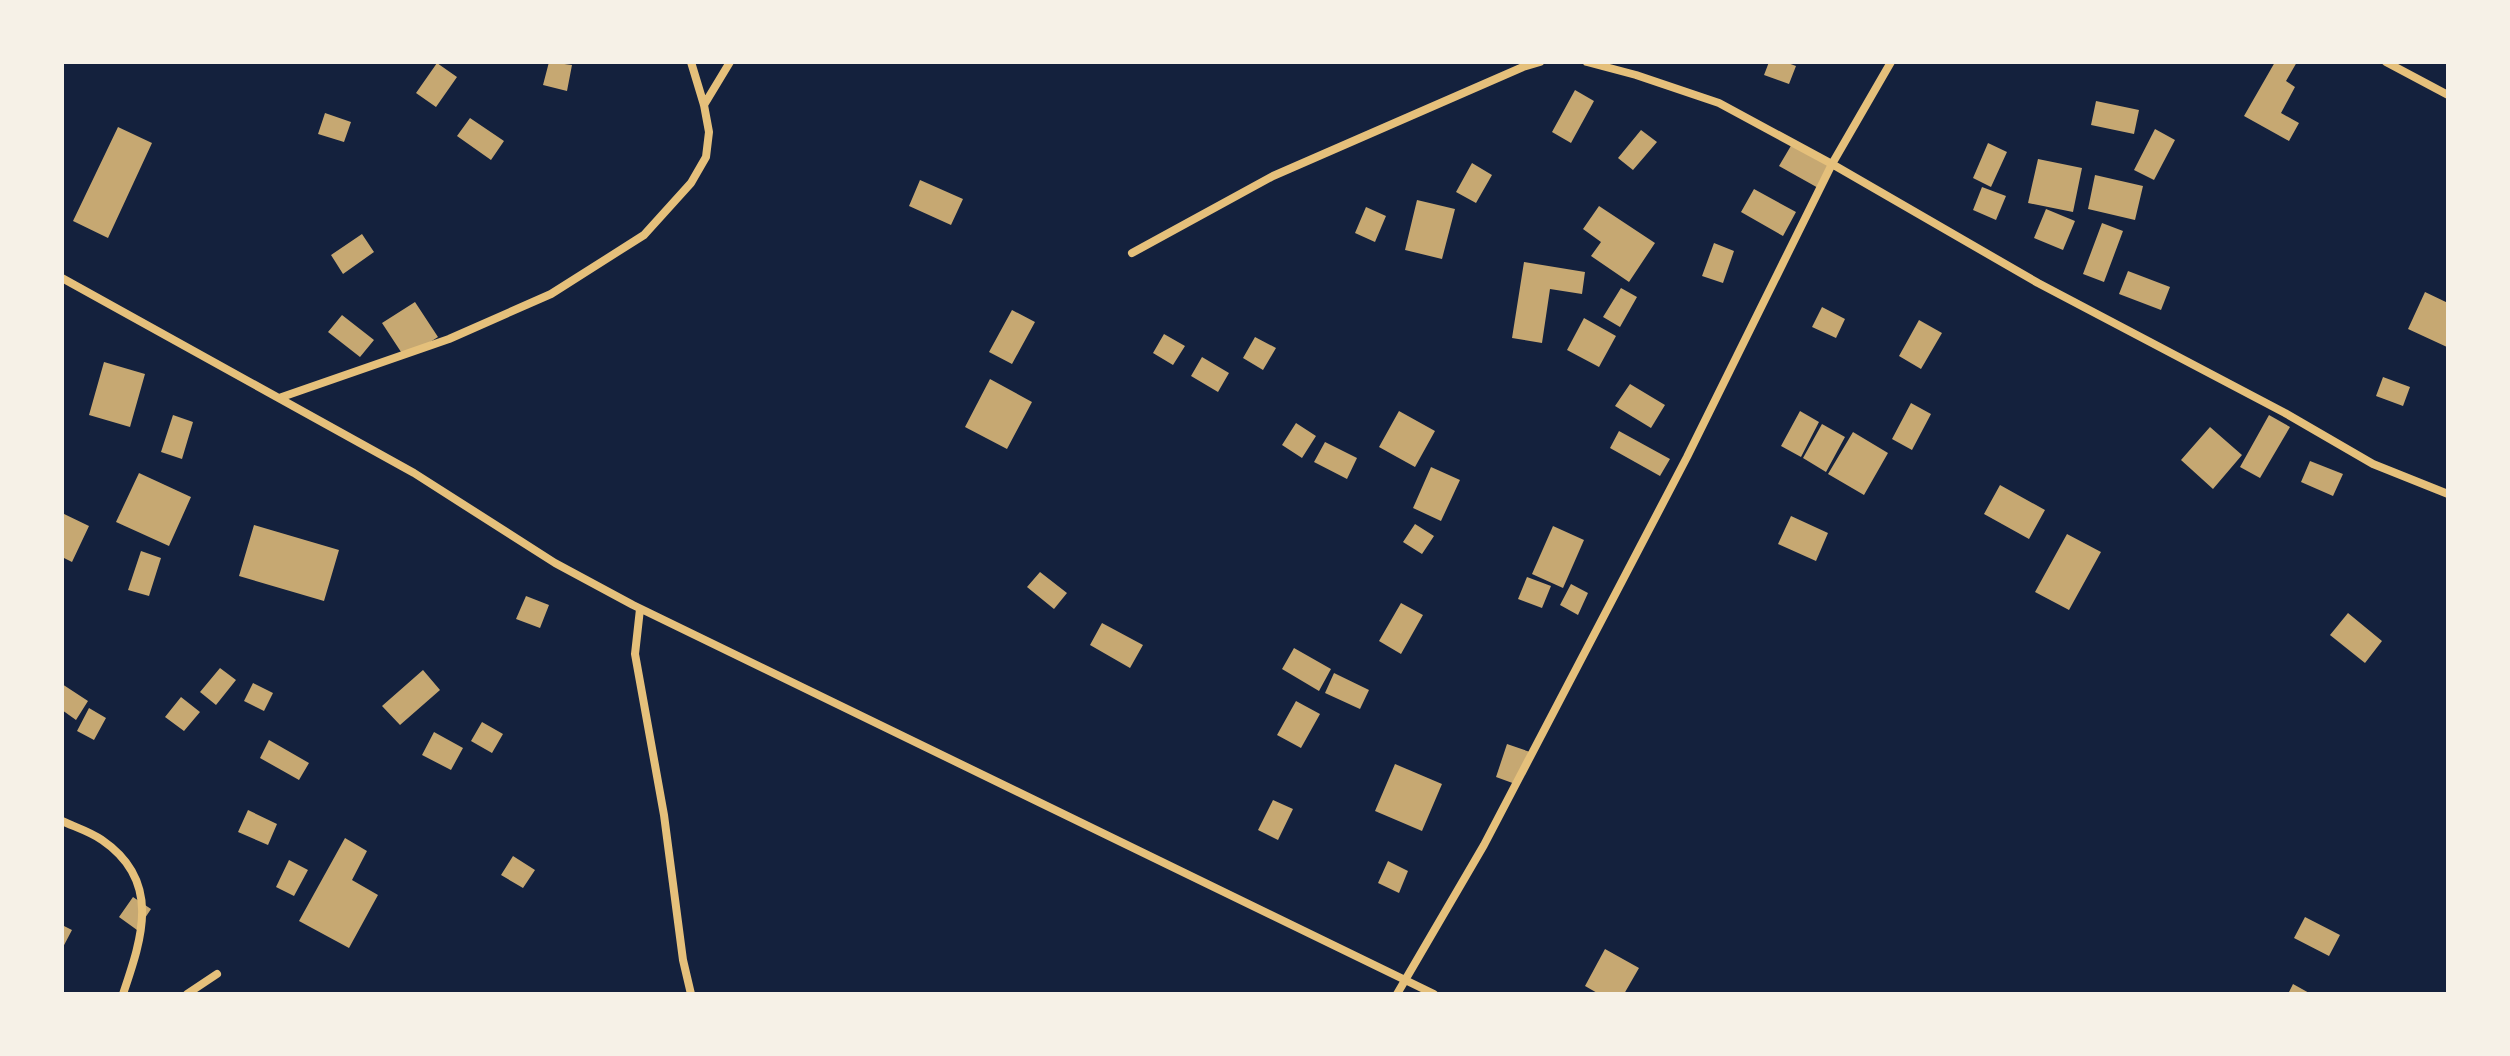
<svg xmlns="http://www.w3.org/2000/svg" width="2510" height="1056" font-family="'Public Sans',sans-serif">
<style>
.building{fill:#c6a872}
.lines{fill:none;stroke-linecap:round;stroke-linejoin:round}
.minor{stroke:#e5c07b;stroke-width:8}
</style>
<rect width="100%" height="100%" fill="#14213d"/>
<path class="building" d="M 549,62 L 572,65 L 567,91 L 543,85 Z
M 1769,62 L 1785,62 L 1796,66 L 1789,84 L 1764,75 Z
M 2275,62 L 2297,62 L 2286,81 L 2295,87 L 2281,113 L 2299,123 L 2289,141 L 2244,116 Z
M 437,63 L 457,77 L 436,107 L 416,93 Z
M 1575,90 L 1594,101 L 1571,143 L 1552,132 Z
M 2096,101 L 2139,110 L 2134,134 L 2091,125 Z
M 325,113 L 351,122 L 344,142 L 318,134 Z
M 470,118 L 504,141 L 491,160 L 457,136 Z
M 118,127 L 152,143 L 108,238 L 73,221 Z
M 2155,129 L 2175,140 L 2154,180 L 2134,170 Z
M 1641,130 L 1657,142 L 1633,170 L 1618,158 Z
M 1988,143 L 2007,152 L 1991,187 L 1973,178 Z
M 1792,144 L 1832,167 L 1820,189 L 1779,166 Z
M 2038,159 L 2082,168 L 2073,212 L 2028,203 Z
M 1472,163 L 1492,175 L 1476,203 L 1456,192 Z
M 2095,175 L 2143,186 L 2135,220 L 2088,209 Z
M 920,180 L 963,199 L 951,225 L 909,206 Z
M 1982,187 L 2006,196 L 1996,220 L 1973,210 Z
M 1754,189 L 1796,212 L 1783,236 L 1741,212 Z
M 1417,200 L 1455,209 L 1442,259 L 1405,250 Z
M 1599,206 L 1655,243 L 1629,282 L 1591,256 L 1601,242 L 1583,229 Z
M 1366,207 L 1386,216 L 1375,242 L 1355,233 Z
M 2046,209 L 2075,221 L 2063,250 L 2034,238 Z
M 2102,223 L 2123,231 L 2104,282 L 2083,274 Z
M 362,234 L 374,252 L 343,274 L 331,255 Z
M 1714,243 L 1734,251 L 1723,283 L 1702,276 Z
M 1524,262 L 1585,272 L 1582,294 L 1550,289 L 1542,343 L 1512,338 Z
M 2128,271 L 2170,287 L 2161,310 L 2119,294 Z
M 1621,288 L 1637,297 L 1620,327 L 1603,317 Z
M 2425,292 L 2448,303 L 2447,347 L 2408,329 Z
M 415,302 L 438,337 L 405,358 L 382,323 Z
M 1822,307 L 1845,319 L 1836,338 L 1812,327 Z
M 1012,310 L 1035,322 L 1012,364 L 989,352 Z
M 342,315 L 374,340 L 360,357 L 328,332 Z
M 1584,318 L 1616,336 L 1599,367 L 1567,350 Z
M 1919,320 L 1942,333 L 1921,369 L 1899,356 Z
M 1164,334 L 1185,346 L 1173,365 L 1153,353 Z
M 1255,337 L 1276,348 L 1263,370 L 1243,358 Z
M 1202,357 L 1229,373 L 1218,392 L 1191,376 Z
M 104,362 L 145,374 L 130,427 L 89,415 Z
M 2383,377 L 2410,387 L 2403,406 L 2376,396 Z
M 990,379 L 1032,402 L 1007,449 L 965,427 Z
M 1630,384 L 1665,405 L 1651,428 L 1615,406 Z
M 1911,403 L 1931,414 L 1912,450 L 1892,439 Z
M 1399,411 L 1435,431 L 1415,467 L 1379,447 Z
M 1800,411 L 1819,422 L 1801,457 L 1781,446 Z
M 173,415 L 193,422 L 182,459 L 161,452 Z
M 2269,415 L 2290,427 L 2260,478 L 2240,467 Z
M 1296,423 L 1316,436 L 1302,458 L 1282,445 Z
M 1822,424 L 1845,437 L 1826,472 L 1803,458 Z
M 2210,427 L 2242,455 L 2213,489 L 2181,460 Z
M 1619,431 L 1670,459 L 1660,476 L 1610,448 Z
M 1853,432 L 1888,453 L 1864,495 L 1828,474 Z
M 1325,442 L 1357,458 L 1347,479 L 1314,462 Z
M 2310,461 L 2343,474 L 2333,496 L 2301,482 Z
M 1431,467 L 1460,480 L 1441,521 L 1413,508 Z
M 139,473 L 191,497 L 169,546 L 116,522 Z
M 2000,485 L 2045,510 L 2029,539 L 1984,514 Z
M 62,513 L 89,526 L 72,562 L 62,557 Z
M 1791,516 L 1828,533 L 1816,561 L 1778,544 Z
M 1415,524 L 1434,536 L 1422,554 L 1403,542 Z
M 254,525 L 339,550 L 324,601 L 239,576 Z
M 1553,526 L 1584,540 L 1563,588 L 1532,574 Z
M 2067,534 L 2101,552 L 2069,610 L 2035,592 Z
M 141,551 L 161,558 L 149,596 L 128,590 Z
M 1040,572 L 1067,593 L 1054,609 L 1027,587 Z
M 1527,577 L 1551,586 L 1542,608 L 1518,599 Z
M 1571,584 L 1588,593 L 1578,615 L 1560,605 Z
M 526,596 L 549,605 L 540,628 L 516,619 Z
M 1401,603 L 1423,615 L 1401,654 L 1379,641 Z
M 2348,613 L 2382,641 L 2365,663 L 2330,635 Z
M 1102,623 L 1143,645 L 1130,668 L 1090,645 Z
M 1294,648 L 1331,669 L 1319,691 L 1282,669 Z
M 220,668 L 236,680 L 216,705 L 200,692 Z
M 423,670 L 440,690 L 400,725 L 382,706 Z
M 1334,673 L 1369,690 L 1360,709 L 1325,693 Z
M 253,683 L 273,693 L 264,711 L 244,701 Z
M 62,684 L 88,701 L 76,720 L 62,710 Z
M 181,697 L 200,712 L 184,731 L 165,717 Z
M 1296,701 L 1320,714 L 1301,748 L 1277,735 Z
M 89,708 L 106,718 L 94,740 L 77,731 Z
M 482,722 L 503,734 L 492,753 L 471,741 Z
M 434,732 L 463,748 L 451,770 L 422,755 Z
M 269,740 L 309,763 L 299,780 L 260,758 Z
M 1507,744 L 1530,752 L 1518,785 L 1496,777 Z
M 1395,764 L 1442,784 L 1422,831 L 1375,811 Z
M 1273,800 L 1293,809 L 1278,840 L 1258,830 Z
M 248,810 L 277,824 L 268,845 L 238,832 Z
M 345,838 L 367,851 L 352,880 L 378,895 L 349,948 L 299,921 Z
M 513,856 L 535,870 L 523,888 L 501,875 Z
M 289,860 L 308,870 L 294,896 L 276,887 Z
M 1388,861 L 1408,871 L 1399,893 L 1378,883 Z
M 133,897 L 151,909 L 137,930 L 119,917 Z
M 2305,917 L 2340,935 L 2329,956 L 2294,938 Z
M 62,925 L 72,930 L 62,949 Z
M 1605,949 L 1639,968 L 1624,994 L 1599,994 L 1585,986 Z
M 2293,984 L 2311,994 L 2288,994 Z"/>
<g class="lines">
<path class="minor" d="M 1587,62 L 1636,75 L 1719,103 L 1832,164 L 2038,283 L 2285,413 L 2373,464 L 2448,494
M 2386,62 L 2448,95
M 704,105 L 730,62
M 1132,253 L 1273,176 L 1523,67 L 1540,62
M 62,278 L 414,473 L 555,563 L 633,605 L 1434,994
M 279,398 L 449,339 L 551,294 L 644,235 L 691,183 L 706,157 L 709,132 L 704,105 L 691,62
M 640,609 L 635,654 L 664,815 L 683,960 L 691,994
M 62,821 C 75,827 91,832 102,840 C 162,881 142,938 123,994
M 187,994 L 217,974
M 1397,994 L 1484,845 L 1687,457 L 1832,164 L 1891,62"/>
</g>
<rect width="2510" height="1056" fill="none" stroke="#f6f1e7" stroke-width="128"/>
</svg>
